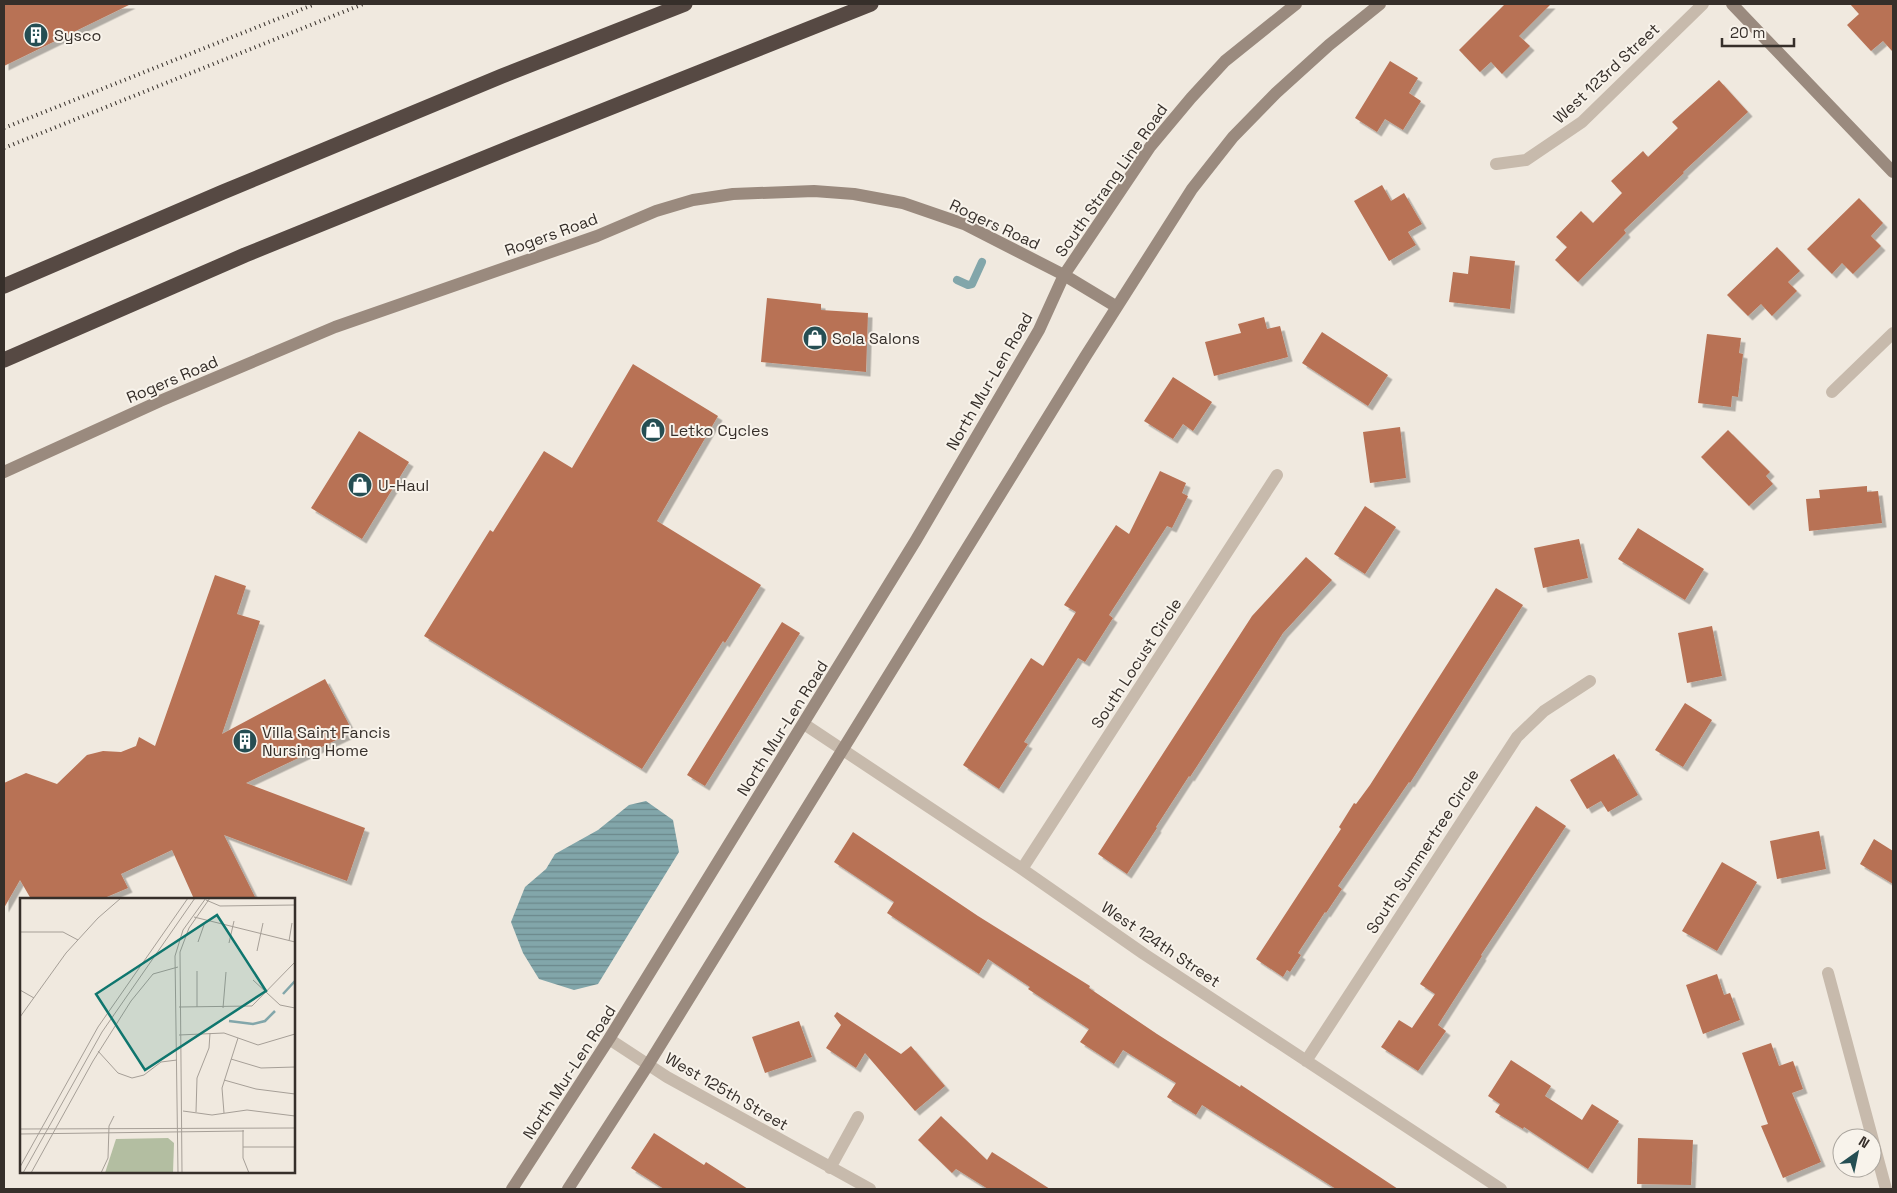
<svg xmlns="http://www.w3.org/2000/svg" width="1897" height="1193" font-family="'Space Grotesk',sans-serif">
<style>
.water{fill:url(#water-rules)}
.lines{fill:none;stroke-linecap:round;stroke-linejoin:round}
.stream{stroke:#82a6aa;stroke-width:8}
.building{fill:#b87255;filter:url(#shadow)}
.street{stroke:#c7baac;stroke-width:12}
.secondary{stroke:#9a8a7e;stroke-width:12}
.highway{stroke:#564943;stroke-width:15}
.rail{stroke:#362f2a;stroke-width:4;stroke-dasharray:1 4;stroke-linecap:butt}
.labels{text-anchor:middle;stroke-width:4;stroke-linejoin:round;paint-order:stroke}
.poi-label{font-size:16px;fill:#362f2a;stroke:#f8f3eb;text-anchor:start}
.street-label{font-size:16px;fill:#362f2a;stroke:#f8f3eb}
.inset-river{fill:none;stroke:#82a6aa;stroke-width:2.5}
.inset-road{fill:none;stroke:#a69f97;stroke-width:1}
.view{fill:#0f766e;fill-opacity:0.15;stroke:#0f766e;stroke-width:2.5}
.inset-edge{fill:none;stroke:#362f2a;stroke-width:2.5}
</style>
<defs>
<pattern id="water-rules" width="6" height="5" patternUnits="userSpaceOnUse" patternTransform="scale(1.25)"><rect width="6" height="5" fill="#82a6aa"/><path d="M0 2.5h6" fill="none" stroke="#6b888b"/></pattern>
<filter id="shadow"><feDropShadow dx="4.5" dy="4.5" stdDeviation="0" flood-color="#0004"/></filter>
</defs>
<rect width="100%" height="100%" fill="#f0e9df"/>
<path class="water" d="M 646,801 L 673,820 L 679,852 L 598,984 L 574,990 L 539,979 L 523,953 L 511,922 L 525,887 L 546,869 L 555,854 L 598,830 L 629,805 Z"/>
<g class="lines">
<path class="stream" d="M 957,280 L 968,285 L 972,284 L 982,262"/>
</g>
<path class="building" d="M 4,4 L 131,4 L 4,66 Z
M 1505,4 L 1551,4 L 1519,36 L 1530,46 L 1502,74 L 1491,62 L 1480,72 L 1459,50 Z
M 1850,4 L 1893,4 L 1893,52 L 1883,41 L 1871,51 L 1847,25 L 1859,14 Z
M 1390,61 L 1418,78 L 1409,93 L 1421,101 L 1403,130 L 1385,119 L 1377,132 L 1355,118 Z
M 1719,80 L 1748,112 L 1683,172 L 1684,173 L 1624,230 L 1626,233 L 1578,282 L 1555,260 L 1567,247 L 1556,237 L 1581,211 L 1593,223 L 1622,193 L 1611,181 L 1643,151 L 1648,157 L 1678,128 L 1672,122 Z
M 1382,185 L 1391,201 L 1404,193 L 1422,224 L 1408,232 L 1416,245 L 1389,261 L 1354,201 Z
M 1859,198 L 1883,223 L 1871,236 L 1881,246 L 1853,274 L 1842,263 L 1832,274 L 1807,249 Z
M 1777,247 L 1800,271 L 1788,282 L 1797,291 L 1772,316 L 1761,304 L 1748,316 L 1727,295 Z
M 1470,256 L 1515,261 L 1510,309 L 1449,302 L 1453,272 L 1468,274 Z
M 767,298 L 821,304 L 821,310 L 868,313 L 866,372 L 761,362 Z
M 1264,317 L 1267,329 L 1280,326 L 1288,357 L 1214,376 L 1205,342 L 1241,333 L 1238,324 Z
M 1322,332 L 1388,375 L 1368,406 L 1302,363 Z
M 1707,334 L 1741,338 L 1739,353 L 1743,354 L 1738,397 L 1732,396 L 1731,407 L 1698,403 Z
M 633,364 L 718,416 L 657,521 L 761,585 L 725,643 L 723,641 L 642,769 L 424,636 L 490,530 L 493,532 L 544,451 L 572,468 Z
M 1173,377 L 1212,402 L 1193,431 L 1183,424 L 1173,439 L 1144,421 Z
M 1400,427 L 1406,478 L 1370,483 L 1363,432 Z
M 1728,430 L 1770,472 L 1766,476 L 1773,484 L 1749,506 L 1701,457 Z
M 359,431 L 409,462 L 362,539 L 311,508 Z
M 1160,471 L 1186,483 L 1182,493 L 1188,496 L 1172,528 L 1167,526 L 1109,615 L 1113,618 L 1085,662 L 1078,658 L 1024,742 L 1028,744 L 999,789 L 963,765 L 1031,658 L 1043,666 L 1076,612 L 1064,605 L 1116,525 L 1129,534 Z
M 1867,486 L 1867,492 L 1878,491 L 1882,523 L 1809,531 L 1806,499 L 1820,498 L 1819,490 Z
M 1365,506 L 1396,527 L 1365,574 L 1334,554 Z
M 1638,528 L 1704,569 L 1685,600 L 1618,559 Z
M 1579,539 L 1588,578 L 1543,588 L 1534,548 Z
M 1306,557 L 1332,580 L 1283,633 L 1190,777 L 1189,776 L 1156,827 L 1157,828 L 1127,874 L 1098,854 L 1252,616 Z
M 215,575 L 246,586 L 237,614 L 260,621 L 222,734 L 325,679 L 353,732 L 246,783 L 365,828 L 347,881 L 224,835 L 256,899 L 194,899 L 172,850 L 121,874 L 128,888 L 102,899 L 31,899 L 20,880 L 4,908 L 4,783 L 26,773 L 57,784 L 87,755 L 103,751 L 121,752 L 136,746 L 139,737 L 155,746 Z
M 1496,588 L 1523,605 L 1410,783 L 1409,782 L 1338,886 L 1342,889 L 1326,913 L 1325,912 L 1298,953 L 1301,955 L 1290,972 L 1287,970 L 1283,977 L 1256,959 L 1341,829 L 1339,827 L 1354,803 L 1356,804 L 1370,785 Z
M 782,622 L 800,633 L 705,786 L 687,775 Z
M 1712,626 L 1722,676 L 1687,683 L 1678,633 Z
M 1685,703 L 1712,720 L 1683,767 L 1655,750 Z
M 1614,754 L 1638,795 L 1608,812 L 1601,801 L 1587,809 L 1570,780 Z
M 1536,806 L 1566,826 L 1481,955 L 1482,956 L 1438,1025 L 1446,1031 L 1418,1071 L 1381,1047 L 1399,1020 L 1412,1028 L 1435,994 L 1420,984 Z
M 1819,831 L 1826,869 L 1777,879 L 1770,841 Z
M 853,832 L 978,916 L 1090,986 L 1089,988 L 1157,1034 L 1240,1087 L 1241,1085 L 1398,1189 L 1336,1189 L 1202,1105 L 1196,1115 L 1167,1097 L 1176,1083 L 1123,1050 L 1114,1064 L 1080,1042 L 1089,1029 L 1028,989 L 1030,987 L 988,959 L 979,974 L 887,913 L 894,902 L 834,862 Z
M 1874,839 L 1893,851 L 1893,884 L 1860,864 Z
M 1722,862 L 1757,882 L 1717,951 L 1682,931 Z
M 1717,974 L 1724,995 L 1730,993 L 1740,1020 L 1703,1034 L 1686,985 Z
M 837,1012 L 901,1054 L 911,1046 L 945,1086 L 915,1111 L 865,1053 L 856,1068 L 826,1048 L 841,1025 L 834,1016 Z
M 799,1021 L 812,1057 L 765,1073 L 752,1037 Z
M 1771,1043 L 1779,1066 L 1793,1061 L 1803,1089 L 1792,1093 L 1821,1162 L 1783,1178 L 1761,1126 L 1768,1124 L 1742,1053 Z
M 1511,1060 L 1551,1086 L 1545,1096 L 1582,1120 L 1592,1104 L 1619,1121 L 1588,1169 L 1524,1127 L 1523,1129 L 1495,1112 L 1500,1104 L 1488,1096 Z
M 941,1116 L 987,1160 L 992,1152 L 1050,1189 L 988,1189 L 956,1169 L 952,1173 L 918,1140 Z
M 654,1133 L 704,1165 L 706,1162 L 748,1189 L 664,1189 L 631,1168 Z
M 1638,1138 L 1693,1140 L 1691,1185 L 1637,1184 Z"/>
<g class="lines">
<path class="street" d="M 1496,164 L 1526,160 L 1582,122 L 1703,4
M 1832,392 L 1893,333
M 804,724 L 1022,869 L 1144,954 L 1501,1189
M 1022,869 L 1277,475
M 1828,973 L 1886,1189
M 609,1039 L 667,1077 L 870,1189
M 1306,1061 L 1517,737 L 1544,711 L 1590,681
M 830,1168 L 858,1117"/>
<path class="secondary" d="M 1732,4 L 1893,172
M 4,472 L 160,401 L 335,327 L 597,236 L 656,211 L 693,200 L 733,194 L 814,191 L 854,194 L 903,203 L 964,224 L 1064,275 L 1117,307
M 512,1189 L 609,1039 L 916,540 L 1039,330 L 1064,275 L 1150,147 L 1191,98 L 1225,61 L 1296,4
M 568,1189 L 648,1065 L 1085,357 L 1192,189 L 1233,137 L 1276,93 L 1329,45 L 1380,4"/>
<path class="highway" d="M 4,286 L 223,192 L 502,76 L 685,4
M 4,360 L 245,255 L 519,144 L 871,4"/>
<path class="rail" d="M 4,128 L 315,4
M 4,148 L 363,4"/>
</g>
<defs>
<symbol id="building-disc" viewBox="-11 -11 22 22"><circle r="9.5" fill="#254e53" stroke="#f8f3eb"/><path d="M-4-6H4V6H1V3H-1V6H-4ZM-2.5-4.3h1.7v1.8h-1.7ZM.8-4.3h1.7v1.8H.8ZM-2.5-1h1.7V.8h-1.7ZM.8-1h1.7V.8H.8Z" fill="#fff"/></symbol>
<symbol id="shop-disc" viewBox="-11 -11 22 22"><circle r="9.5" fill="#254e53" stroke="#f8f3eb"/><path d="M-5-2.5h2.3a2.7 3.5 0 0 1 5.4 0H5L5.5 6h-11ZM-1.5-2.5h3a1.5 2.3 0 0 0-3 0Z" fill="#fff"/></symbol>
</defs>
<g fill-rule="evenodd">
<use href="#building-disc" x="22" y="21" width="28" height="28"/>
<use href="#shop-disc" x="801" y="324" width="28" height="28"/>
<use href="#shop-disc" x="639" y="416" width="28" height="28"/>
<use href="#shop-disc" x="346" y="471" width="28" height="28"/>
<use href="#building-disc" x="231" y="727" width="28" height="28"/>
</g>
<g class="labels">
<g class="poi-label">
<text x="54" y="41">Sysco</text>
<text x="832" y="344">Sola Salons</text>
<text x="670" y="436">Letko Cycles</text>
<text x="378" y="491">U-Haul</text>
<text x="262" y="738">Villa Saint Fancis<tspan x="262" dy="18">Nursing Home</tspan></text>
</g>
<g class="street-label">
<text transform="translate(1606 73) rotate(-43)" y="6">West 123rd Street</text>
<text transform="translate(1111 180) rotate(-55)" y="6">South Strang Line Road</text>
<text transform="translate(995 224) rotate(25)" y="6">Rogers Road</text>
<text transform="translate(551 234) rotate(-20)" y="6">Rogers Road</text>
<text transform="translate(172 379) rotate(-23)" y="6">Rogers Road</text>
<text transform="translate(989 381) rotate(-60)" y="6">North Mur-Len Road</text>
<text transform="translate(1136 663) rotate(-57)" y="6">South Locust Circle</text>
<text transform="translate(782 728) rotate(-58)" y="6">North Mur-Len Road</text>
<text transform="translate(1422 851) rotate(-57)" y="6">South Summertree Circle</text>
<text transform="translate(1161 944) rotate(34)" y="6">West 124th Street</text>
<text transform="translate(569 1072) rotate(-57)" y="6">North Mur-Len Road</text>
<text transform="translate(727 1091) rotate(30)" y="6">West 125th Street</text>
</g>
</g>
<g transform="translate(20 898)">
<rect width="275" height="275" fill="#f0e9df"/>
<path d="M 148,240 L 154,245 L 153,275 L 85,275 L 96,241 Z" fill="#b3bea1"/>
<path class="inset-river" d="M 263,96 L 275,83M 209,123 L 233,126 L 245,123 L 255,113"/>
<path class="inset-road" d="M 186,2 L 200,8 L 275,7M 174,19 L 275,44M 0,34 L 43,34 L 58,42M 269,43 L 272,25M 178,44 L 185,24M 209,45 L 214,23M 237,53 L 243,25M 177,73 L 177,109M 233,82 L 260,107 L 275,110M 0,92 L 14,100M 159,109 L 232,108 L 275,64M 203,110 L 206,74M 0,119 L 46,55 L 78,20 L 101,0M 159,137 L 204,135 L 238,147 L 275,136M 78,153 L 98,175 L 112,180 L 124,177 L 141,164 L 157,162M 211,161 L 241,170 L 275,169M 204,182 L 236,191 L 275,196M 163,213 L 192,217 L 227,212 L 275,218M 176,214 L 177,180 L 189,150 L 190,135M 204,215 L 202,190 L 218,140M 0,231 L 275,230M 223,232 L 223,260 L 229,275M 0,236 L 224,233M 223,249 L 275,249M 0,269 L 78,129 L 168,0M 3,275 L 82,134 L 175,0M 11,275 L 73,163 L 111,103 L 133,76 L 158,69M 81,275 L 88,260 L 89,228 L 94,218M 158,275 L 155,58 L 163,32 L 186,0M 162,275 L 160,54 L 169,30 L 190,0"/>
<path class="view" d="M 197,17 L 246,93 L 125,172 L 76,96 Z"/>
<rect width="275" height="275" class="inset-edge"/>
</g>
<rect width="1897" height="1193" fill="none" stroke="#362f2a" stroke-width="10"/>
<g transform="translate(1857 1153) rotate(33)"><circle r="24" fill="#f8f3eb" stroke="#aaa59e"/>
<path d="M0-4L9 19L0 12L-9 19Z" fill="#254e53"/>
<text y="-8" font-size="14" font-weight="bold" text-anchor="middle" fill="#362f2a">N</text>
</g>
<path d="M1722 38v8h72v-8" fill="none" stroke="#362f2a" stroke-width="2.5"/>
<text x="1730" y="38" font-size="15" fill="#362f2a" stroke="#f8f3eb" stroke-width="4" paint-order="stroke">20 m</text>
</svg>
